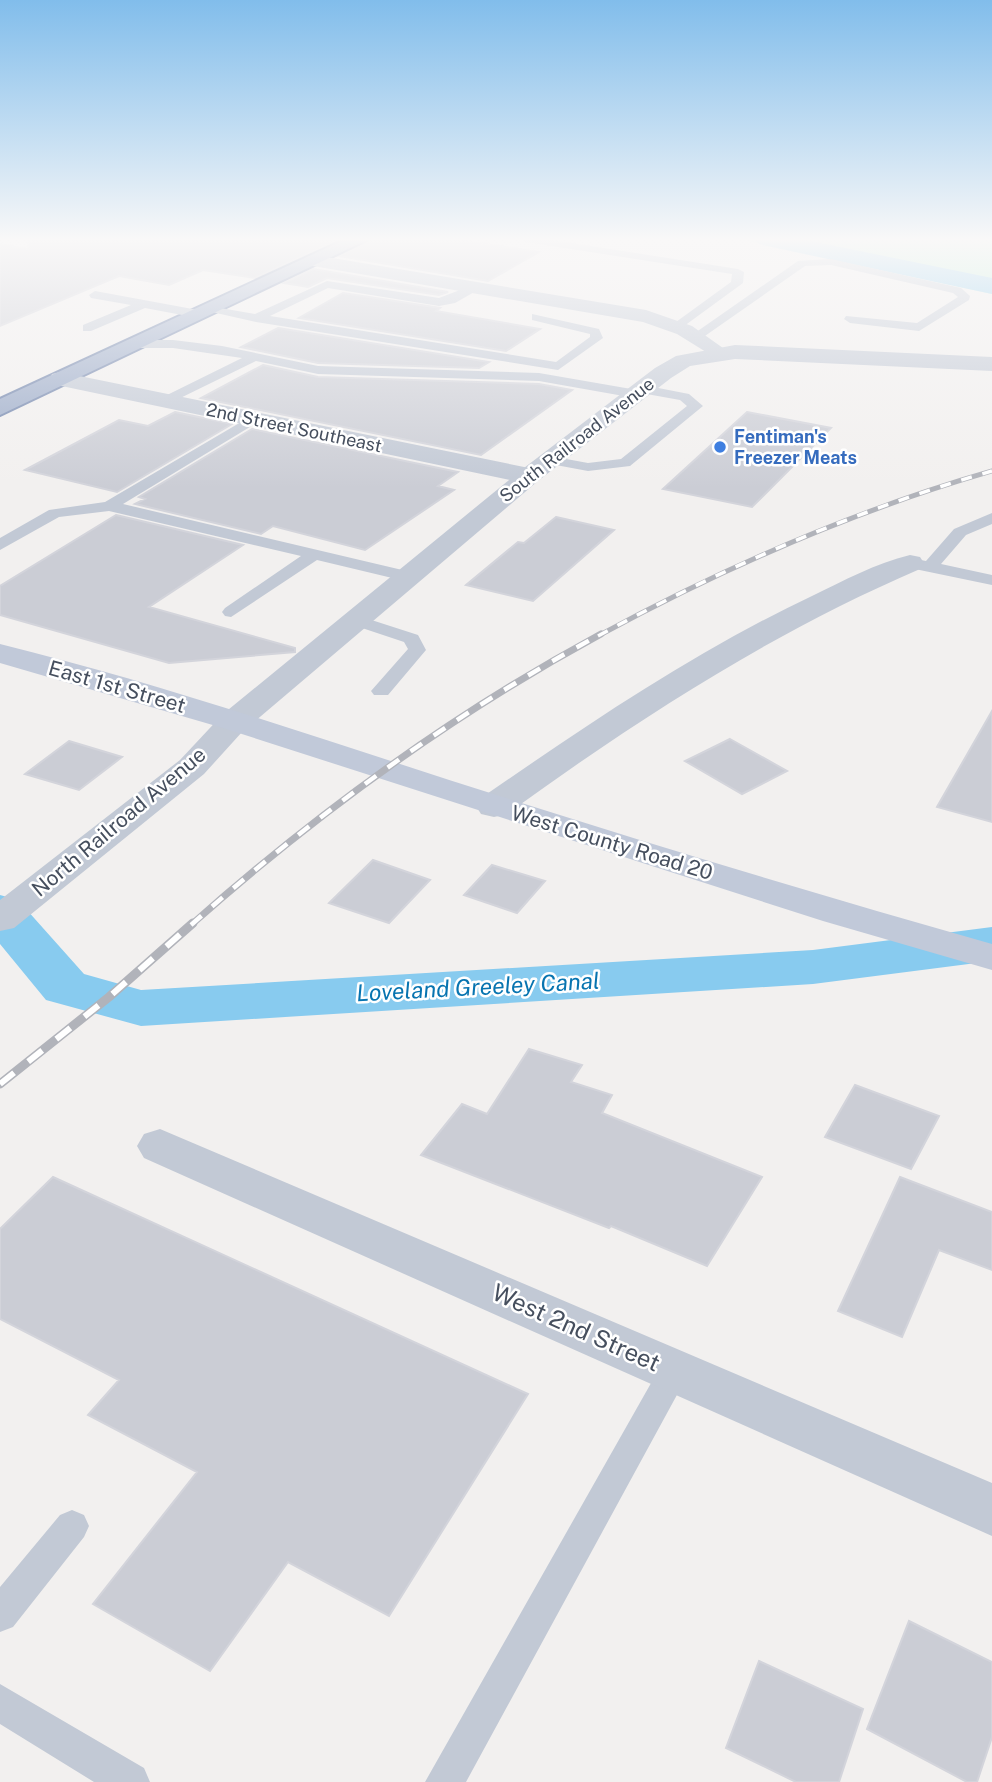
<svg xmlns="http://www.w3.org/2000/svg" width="992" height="1782" font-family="'Public Sans',sans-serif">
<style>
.green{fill:#bcf1d8}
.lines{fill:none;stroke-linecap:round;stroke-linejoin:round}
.canal{fill:#88cbef;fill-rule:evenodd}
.building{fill:#cbcdd5;stroke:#d3d4db;stroke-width:2}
.trunk-casing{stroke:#7084ac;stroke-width:4}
.service{fill:#c2c9d5;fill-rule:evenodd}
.minor{fill:#c2c9d5;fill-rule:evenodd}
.tertiary{fill:#c2c9d5;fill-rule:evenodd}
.secondary{fill:#c1c9d9;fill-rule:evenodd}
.trunk{fill:#9aaac8;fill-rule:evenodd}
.rail-far2-casing{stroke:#b1b3ba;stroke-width:5}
.rail-far1-casing{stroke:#b1b3ba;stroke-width:7}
.rail-casing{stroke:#b1b3ba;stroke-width:9}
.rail-far2{stroke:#fff;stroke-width:3.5;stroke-dasharray:11;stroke-linecap:butt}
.rail-far1{stroke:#fff;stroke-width:4.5;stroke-dasharray:14;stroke-linecap:butt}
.rail{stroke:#fff;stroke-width:6;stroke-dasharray:18;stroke-linecap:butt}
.shop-dot{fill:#3f7fe0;stroke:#fff;stroke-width:2.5}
.labels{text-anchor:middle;stroke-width:5;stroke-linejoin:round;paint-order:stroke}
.far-street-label{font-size:18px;fill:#464f5e;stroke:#fff}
.far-shop-label{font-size:18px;font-weight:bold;fill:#366cbe;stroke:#fff;text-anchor:start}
.street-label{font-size:21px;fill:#464f5e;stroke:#fff}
.water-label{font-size:23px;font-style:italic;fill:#0774b0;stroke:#fff}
.near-street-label{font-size:24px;fill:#464f5e;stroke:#fff}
</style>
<rect width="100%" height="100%" fill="#f2f0ef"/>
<path class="green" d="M 739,239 L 992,239 L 992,294 Z"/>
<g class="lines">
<path class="canal" d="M 755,239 L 801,239 L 992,278 L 992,294 L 767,246 L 759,244 Z
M 0,895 L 18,900 L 84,974 L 141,990 L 813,950 L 992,927 L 992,961 L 813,984 L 141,1026 L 46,1000 L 0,944 Z"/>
</g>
<path class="building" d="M 29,239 L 340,239 L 255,278 L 203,270 L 169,285 L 119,276 L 0,326 L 0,244 L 28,249 Z
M 371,239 L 454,239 L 539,252 L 488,281 L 339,256 Z
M 313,269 L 448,292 L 439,295 L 327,278 L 308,287 L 284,283 Z
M 343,293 L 440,308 L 436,311 L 540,329 L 506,351 L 299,318 Z
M 278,328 L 489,362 L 479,368 L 318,363 L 241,347 Z
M 263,365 L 318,377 L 539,384 L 572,390 L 481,455 L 201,398 Z
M 175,412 L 232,424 L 117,492 L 25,470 L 119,420 L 148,426 Z
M 747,412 L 831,428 L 752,507 L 663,489 Z
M 252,429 L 458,472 L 438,486 L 454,490 L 365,550 L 273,526 L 261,534 L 135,504 L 145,499 L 139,497 Z
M 116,515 L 243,545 L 149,607 L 295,648 L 295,652 L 169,663 L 0,615 L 0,586 Z
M 556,517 L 614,530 L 533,601 L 466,585 L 518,542 L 524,543 Z
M 992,711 L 992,822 L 937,807 Z
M 730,739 L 787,771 L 742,794 L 685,761 Z
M 69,741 L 122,757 L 79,790 L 25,774 Z
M 373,860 L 430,880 L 389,923 L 329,903 Z
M 492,865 L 545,881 L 517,913 L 464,895 Z
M 529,1049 L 582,1065 L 571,1082 L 612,1095 L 602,1113 L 762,1177 L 707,1266 L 611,1226 L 609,1228 L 421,1155 L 462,1104 L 487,1114 Z
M 855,1085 L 939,1116 L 911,1169 L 825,1137 Z
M 53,1177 L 528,1394 L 389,1616 L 288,1562 L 210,1671 L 93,1604 L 197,1472 L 88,1415 L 119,1380 L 0,1319 L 0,1229 Z
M 900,1177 L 992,1212 L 992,1270 L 939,1250 L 902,1337 L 838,1311 Z
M 909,1621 L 992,1662 L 992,1737 L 977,1782 L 967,1782 L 867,1729 Z
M 759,1661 L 863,1709 L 839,1782 L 796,1782 L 726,1748 Z"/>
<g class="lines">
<defs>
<path id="trunk" d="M 346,239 L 369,239 L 0,415 L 0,399 Z"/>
</defs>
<use href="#trunk" class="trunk-casing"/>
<path class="service" d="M 521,239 L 546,239 L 738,269 L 744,272 L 743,283 L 680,329 L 676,328 L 676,322 L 731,282 L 732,274 L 526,242 Z
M 831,259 L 961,288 L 970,296 L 969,300 L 919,331 L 850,323 L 844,319 L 846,316 L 917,323 L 958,297 L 953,293 L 831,265 L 805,266 L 702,338 L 692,335 L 798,261 Z
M 327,281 L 439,298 L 473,285 L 483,287 L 455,303 L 439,306 L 328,288 L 270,316 L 556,362 L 590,337 L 590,334 L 532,320 L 532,314 L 599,329 L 603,338 L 558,370 L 256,322 L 203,310 L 209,306 L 255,314 Z
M 95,291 L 198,310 L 204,314 L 198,318 L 145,308 L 91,331 L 83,331 L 83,325 L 131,305 L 91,298 L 89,295 Z
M 173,340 L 222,346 L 318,366 L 539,373 L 637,390 L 638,386 L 643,385 L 689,394 L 703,406 L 630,466 L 588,471 L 545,463 L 543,460 L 550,456 L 588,463 L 621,459 L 687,406 L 680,400 L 641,393 L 640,397 L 635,398 L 539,381 L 318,374 L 256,361 L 166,405 L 159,401 L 161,398 L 242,358 L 173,348 L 135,348 L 129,344 L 135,340 Z
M 253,415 L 260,419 L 258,422 L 123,504 L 415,573 L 417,577 L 415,581 L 409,582 L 317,560 L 231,617 L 225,616 L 222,612 L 225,608 L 301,556 L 109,511 L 59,517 L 0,550 L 0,538 L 49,510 L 105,502 Z
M 992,513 L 992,524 L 966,535 L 941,564 L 992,575 L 992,585 L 910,568 L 902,563 L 910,558 L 926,561 L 954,529 Z
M 356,615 L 418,635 L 426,650 L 388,695 L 374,695 L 371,691 L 408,649 L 404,642 L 350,624 L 347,620 Z
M 674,1358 L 685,1362 L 690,1371 L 466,1782 L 425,1782 L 663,1362 Z
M 72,1510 L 84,1515 L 89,1526 L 84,1537 L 13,1627 L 0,1632 L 0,1587 L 60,1515 Z
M 0,1684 L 144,1768 L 150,1782 L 94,1782 L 0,1724 Z"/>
<path class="minor" d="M 314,255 L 646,310 L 692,326 L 730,353 L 719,360 L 677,334 L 643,322 L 307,265 L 305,261 L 307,257 Z
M 60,372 L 529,468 L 538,471 L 542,476 L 538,481 L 529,484 L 52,384 L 49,379 L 52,374 Z
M 910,555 L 920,557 L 924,563 L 920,569 C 771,633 638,719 507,814 L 494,817 L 481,814 L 476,806 L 481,798 C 587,725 695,651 812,596 C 843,581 876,563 910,555 Z
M 235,711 L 247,714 L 252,721 L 204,774 L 14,928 L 0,931 L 0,900 L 180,760 L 223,714 Z
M 160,1129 L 992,1483 L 992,1536 L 144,1158 L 137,1146 L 144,1134 Z"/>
<path class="tertiary" d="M 735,345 L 992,357 L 992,371 L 735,359 L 690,366 L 671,378 L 538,481 L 247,728 L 235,731 L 223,728 L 218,721 L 223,714 L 520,471 L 655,368 L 676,356 Z"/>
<path class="secondary" d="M 0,644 C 171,686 338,745 506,798 C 667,849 829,898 992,944 L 992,970 L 823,921 L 223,728 L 0,663 Z"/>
<use href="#trunk" class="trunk"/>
<defs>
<path id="rail-far2" d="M 598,636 C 725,567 853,511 992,471"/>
<path id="rail-far1" d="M 191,925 C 317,813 453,714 601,634"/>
<path id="rail" d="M 0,1084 L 109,997 L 193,923"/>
</defs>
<use href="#rail-far2" class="rail-far2-casing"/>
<use href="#rail-far1" class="rail-far1-casing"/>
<use href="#rail" class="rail-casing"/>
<use href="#rail-far2" class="rail-far2"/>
<use href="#rail-far1" class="rail-far1"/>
<use href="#rail" class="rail"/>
</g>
<linearGradient id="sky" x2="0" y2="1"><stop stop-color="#81bdeb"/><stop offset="0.49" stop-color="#f9f8f8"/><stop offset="1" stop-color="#f9f8f8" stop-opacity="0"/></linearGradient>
<rect width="992" height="488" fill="url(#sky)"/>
<circle class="shop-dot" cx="720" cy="447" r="7"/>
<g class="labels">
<g class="far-street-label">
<text transform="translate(294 428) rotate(12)" y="6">2nd Street Southeast</text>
<text transform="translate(577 440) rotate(-38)" y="6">South Railroad Avenue</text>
</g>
<g class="far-shop-label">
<text x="734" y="443">Fentiman's<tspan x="734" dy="21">Freezer Meats</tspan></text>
</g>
<g class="street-label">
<text transform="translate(117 687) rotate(16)" y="7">East 1st Street</text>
<text transform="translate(119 822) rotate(-40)" y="7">North Railroad Avenue</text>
<text transform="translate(612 843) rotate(17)" y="7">West County Road 20</text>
</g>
<g class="water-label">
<text transform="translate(478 987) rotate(-3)" y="8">Loveland Greeley Canal</text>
</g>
<g class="near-street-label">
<text transform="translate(576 1328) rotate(24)" y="8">West 2nd Street</text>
</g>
</g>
</svg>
